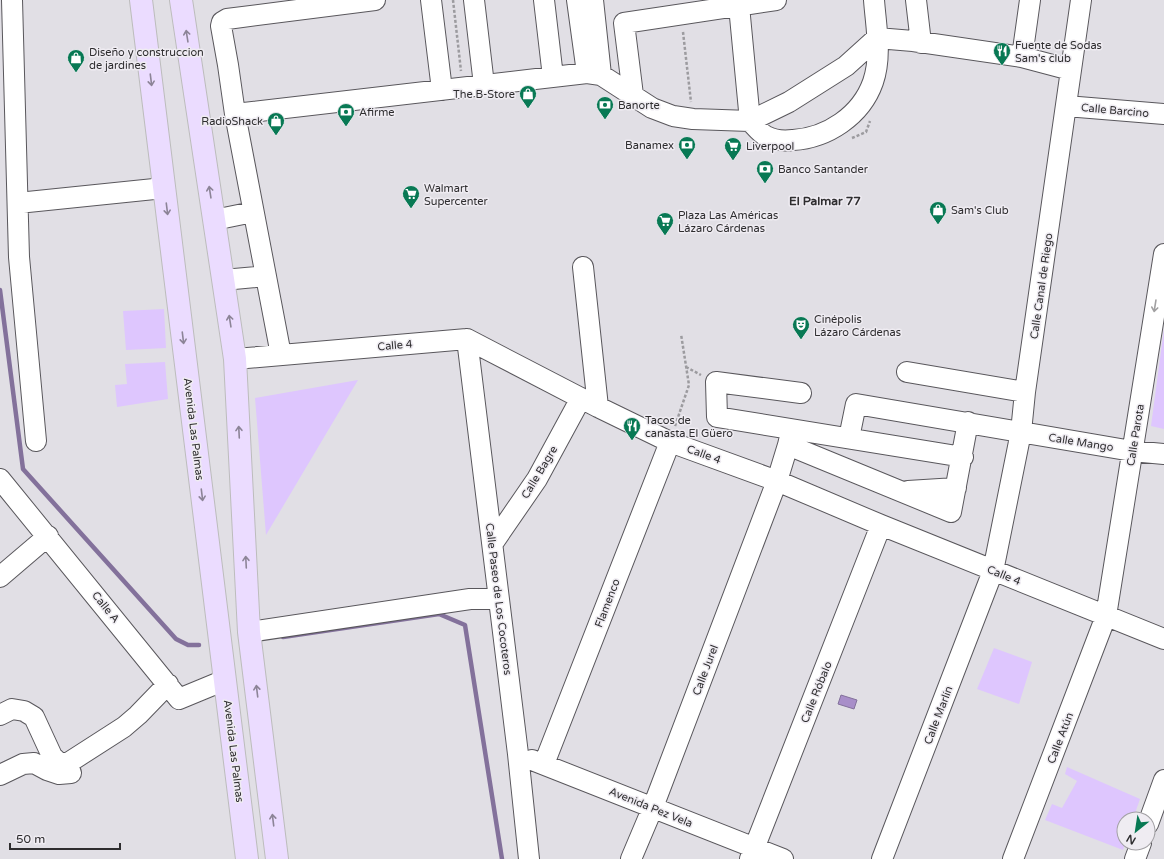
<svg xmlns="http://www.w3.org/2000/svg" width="1164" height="859" font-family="'Varela Round',sans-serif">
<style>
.green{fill:#dec6fe}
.water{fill:#a88ec9;stroke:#83719b}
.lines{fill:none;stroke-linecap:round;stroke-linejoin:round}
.stream{stroke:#83719b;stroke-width:4.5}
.minor-casing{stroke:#59575c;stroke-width:22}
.major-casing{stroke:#bcbcbc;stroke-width:24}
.path{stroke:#9c9b9f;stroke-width:2.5;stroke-dasharray:3 2;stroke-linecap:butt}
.minor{stroke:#fff;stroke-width:20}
.major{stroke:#ebdcff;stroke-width:22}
.oneway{stroke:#8c8497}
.oneway2{stroke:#a1a0a1}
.labels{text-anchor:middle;stroke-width:3;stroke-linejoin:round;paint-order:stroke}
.poi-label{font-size:11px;fill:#2e2d2f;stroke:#efecf2;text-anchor:start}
.street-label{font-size:11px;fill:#2e2d2f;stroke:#efecf2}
.neighbourhood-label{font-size:12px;font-weight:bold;fill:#2e2d2f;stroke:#efecf2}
</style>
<rect width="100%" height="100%" fill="#e1dfe5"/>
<path class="green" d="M 164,309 L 166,348 L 126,350 L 123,311 Z
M 1164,329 L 1164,429 L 1151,426 Z
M 165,362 L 168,399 L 117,407 L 115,385 L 127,384 L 125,364 Z
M 358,380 L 266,535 L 255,398 Z
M 994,648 L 1032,662 L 1019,704 L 977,689 Z
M 1067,767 L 1140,799 L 1133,819 L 1124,819 L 1124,843 L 1125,843 L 1123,850 L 1045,820 L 1052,804 L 1062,808 L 1077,781 L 1065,774 Z"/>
<path class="water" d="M 841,695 L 857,700 L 854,709 L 838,704 Z"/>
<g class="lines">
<path class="stream" d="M 0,290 L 23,469 L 176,639 L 188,645 L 199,645
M 283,637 L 439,614 L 465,625 L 502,859"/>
<defs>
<path id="minor" d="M 12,0 L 19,257 L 36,441
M 431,0 L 442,90
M 474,0 L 484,85
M 544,0 L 553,77
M 577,0 L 587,73
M 593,0 L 601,75
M 916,0 L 921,43
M 739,6 L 750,121 C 755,126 760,133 766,136 C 773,140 784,141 793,140 C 827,138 861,116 873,82 C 882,56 876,27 874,0
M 1022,57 L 1030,0
M 633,95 L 624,23 L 776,0
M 1066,106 L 1164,114
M 235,114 L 587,73 L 601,75 L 652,108 L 673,116 L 693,119 L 750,121 L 789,102 L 846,66 L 877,38 L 913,41 L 1022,57 L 1071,70
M 18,203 L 164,188
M 214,220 L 253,212
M 583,267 L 598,407
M 223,280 L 266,276
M 467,339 L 518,754 L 529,859
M 281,355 L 235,114 L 228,65 L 221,26 L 222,22 L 227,19 L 375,0
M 235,359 L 467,339 L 598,407 L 670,442 L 777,481 L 881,525 L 1164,639
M 907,372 L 1025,392
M 801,393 L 716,382 L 717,417 L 963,457
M 791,432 L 788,445 L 951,512 L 968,422
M 849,438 L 856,404 L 1132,451 L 1164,454
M 0,479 L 179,699 L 225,680
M 908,491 L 956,488
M 493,543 L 537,479 L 581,398
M 0,577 L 48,536
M 249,632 L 470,599 L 499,599
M 0,715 L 12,709 L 24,711 L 34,717 L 52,756 L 59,763 L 68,763 L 124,727 L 138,715 L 168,684
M 532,760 L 783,859
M 544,764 L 670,442
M 0,775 L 23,764 L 34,763 L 47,770 L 59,774 L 71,773
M 1148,824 L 1164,780
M 631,859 L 653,807 L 777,481 L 788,445
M 750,859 L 881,525
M 882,859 L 993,571 L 1021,432 L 1025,392 L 1081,0
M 1013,859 L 1106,616 L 1164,254
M 1135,859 L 1141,843"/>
<path id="major" d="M 141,0 L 247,859
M 181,0 L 235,359 L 249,632 L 277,859"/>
</defs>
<use href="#minor" class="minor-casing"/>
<use href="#major" class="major-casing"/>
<path class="path" d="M 453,0 L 461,71
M 683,32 L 691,102
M 852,138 L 866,132 L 870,121
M 733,145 L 733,137
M 686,367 L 701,375
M 675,426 L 689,385 L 681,334"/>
<use href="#minor" class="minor"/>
<use href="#major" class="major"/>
</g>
<defs><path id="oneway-shaft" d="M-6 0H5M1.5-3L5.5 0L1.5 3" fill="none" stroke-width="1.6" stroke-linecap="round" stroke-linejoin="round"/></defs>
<g class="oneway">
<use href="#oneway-shaft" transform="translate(187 36) rotate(-99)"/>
<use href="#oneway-shaft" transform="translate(151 80) rotate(83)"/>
<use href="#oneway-shaft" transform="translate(210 192) rotate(-99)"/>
<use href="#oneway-shaft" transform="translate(167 209) rotate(83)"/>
<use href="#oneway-shaft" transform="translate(230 321) rotate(-99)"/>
<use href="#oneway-shaft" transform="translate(183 338) rotate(83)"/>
<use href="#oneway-shaft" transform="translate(239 432) rotate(-93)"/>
<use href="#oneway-shaft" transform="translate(202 495) rotate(83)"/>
<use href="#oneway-shaft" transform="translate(246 562) rotate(-93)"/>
<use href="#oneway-shaft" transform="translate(257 691) rotate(-97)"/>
<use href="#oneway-shaft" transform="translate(273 820) rotate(-97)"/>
</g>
<use class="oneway2" href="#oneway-shaft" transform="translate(1155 306) rotate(99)"/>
<defs>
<symbol id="restaurant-pin" viewBox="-11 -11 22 30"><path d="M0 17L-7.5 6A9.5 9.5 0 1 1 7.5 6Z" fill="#087954" stroke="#efecf2"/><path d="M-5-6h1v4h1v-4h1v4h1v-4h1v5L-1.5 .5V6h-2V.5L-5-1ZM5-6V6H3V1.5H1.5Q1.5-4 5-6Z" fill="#fff"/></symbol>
<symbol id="shop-pin" viewBox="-11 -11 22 30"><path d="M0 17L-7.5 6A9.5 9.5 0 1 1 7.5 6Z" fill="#087954" stroke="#efecf2"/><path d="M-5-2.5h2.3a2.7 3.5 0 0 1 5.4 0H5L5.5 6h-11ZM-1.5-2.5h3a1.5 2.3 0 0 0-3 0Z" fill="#fff"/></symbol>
<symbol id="bank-pin" viewBox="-11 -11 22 30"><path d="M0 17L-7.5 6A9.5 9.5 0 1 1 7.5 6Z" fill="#087954" stroke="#efecf2"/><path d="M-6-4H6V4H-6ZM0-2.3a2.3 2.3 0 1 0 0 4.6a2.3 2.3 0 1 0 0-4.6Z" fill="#fff"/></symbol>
<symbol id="supermarket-pin" viewBox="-11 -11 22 30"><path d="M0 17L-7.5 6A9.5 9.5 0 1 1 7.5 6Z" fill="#087954" stroke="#efecf2"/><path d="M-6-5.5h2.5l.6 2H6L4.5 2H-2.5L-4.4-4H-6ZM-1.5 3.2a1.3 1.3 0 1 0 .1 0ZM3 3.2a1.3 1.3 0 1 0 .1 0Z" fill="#fff"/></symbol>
<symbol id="theatre-pin" viewBox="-11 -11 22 30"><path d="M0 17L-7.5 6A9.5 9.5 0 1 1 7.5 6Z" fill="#087954" stroke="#efecf2"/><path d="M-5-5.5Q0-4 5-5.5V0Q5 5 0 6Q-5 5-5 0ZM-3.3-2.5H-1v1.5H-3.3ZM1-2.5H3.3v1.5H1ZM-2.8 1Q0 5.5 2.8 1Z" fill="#fff"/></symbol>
</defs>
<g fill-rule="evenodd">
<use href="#restaurant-pin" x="992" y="41" width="20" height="27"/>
<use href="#shop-pin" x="66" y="48" width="20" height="27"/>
<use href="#shop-pin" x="518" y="84" width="20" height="27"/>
<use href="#bank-pin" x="595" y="95" width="20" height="27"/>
<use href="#bank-pin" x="336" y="102" width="20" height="27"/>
<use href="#shop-pin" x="266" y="111" width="20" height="27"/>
<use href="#bank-pin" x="677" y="135" width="20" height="27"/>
<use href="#supermarket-pin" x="723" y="136" width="20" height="27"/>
<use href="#bank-pin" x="755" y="159" width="20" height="27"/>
<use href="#supermarket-pin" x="401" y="184" width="20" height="27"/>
<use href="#shop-pin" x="928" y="200" width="20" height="27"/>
<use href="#supermarket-pin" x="655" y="211" width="20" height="27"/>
<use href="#theatre-pin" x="791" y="315" width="20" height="27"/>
<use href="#restaurant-pin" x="622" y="416" width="20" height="27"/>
</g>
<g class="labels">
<g class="poi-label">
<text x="1015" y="49">Fuente de Sodas<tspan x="1015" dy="13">Sam's club</tspan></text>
<text x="89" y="56">Diseño y construccion<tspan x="89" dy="13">de jardines</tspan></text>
<text x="515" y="98" text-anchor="end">The B-Store</text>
<text x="618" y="109">Banorte</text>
<text x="359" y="116">Afirme</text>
<text x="263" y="125" text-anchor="end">RadioShack</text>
<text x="674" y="149" text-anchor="end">Banamex</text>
<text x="746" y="150">Liverpool</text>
<text x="778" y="173">Banco Santander</text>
<text x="424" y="192">Walmart<tspan x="424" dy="13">Supercenter</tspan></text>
<text x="951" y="214">Sam's Club</text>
<text x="678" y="219">Plaza Las Américas<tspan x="678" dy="13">Lázaro Cárdenas</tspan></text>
<text x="814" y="323">Cinépolis<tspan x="814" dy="13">Lázaro Cárdenas</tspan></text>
<text x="645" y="424">Tacos de<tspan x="645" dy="13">canasta El Güero</tspan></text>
</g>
<g class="street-label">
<text transform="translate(1115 110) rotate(5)" y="4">Calle Barcino</text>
<text transform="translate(1041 286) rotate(-82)" y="4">Calle Canal de Riego</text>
<text transform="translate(395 345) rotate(-5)" y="4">Calle 4</text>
<text transform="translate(194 429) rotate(83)" y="4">Avenida Las Palmas</text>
<text transform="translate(1135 435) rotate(-81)" y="4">Calle Parota</text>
<text transform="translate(1081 442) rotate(9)" y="4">Calle Mango</text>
<text transform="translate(704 454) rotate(20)" y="4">Calle 4</text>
<text transform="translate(539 472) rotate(-59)" y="4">Calle Bagre</text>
<text transform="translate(1004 575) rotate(22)" y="4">Calle 4</text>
<text transform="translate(499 599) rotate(83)" y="4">Calle Paseo de Los Cocoteros</text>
<text transform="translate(607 603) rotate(-69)" y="4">Flamenco</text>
<text transform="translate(106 607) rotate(51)" y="4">Calle A</text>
<text transform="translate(705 670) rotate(-69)" y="4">Calle Jurel</text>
<text transform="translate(816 692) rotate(-68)" y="4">Calle Róbalo</text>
<text transform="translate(938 715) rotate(-69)" y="4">Calle Marlín</text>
<text transform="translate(1060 738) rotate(-69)" y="4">Calle Atún</text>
<text transform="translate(234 751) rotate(83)" y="4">Avenida Las Palmas</text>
<text transform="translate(651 807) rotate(22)" y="4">Avenida Pez Vela</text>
</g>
<g class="neighbourhood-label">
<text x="825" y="205">El Palmar 77</text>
</g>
</g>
<g transform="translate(1136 831) rotate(210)"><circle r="19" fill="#efecf2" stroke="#a2a0a4"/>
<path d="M0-3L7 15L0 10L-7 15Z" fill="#087954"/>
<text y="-6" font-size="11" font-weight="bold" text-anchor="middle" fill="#2e2d2f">N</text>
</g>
<path d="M10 843v6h110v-6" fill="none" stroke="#2e2d2f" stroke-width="2"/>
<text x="16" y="843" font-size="12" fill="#2e2d2f" stroke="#efecf2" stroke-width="3" paint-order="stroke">50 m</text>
</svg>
